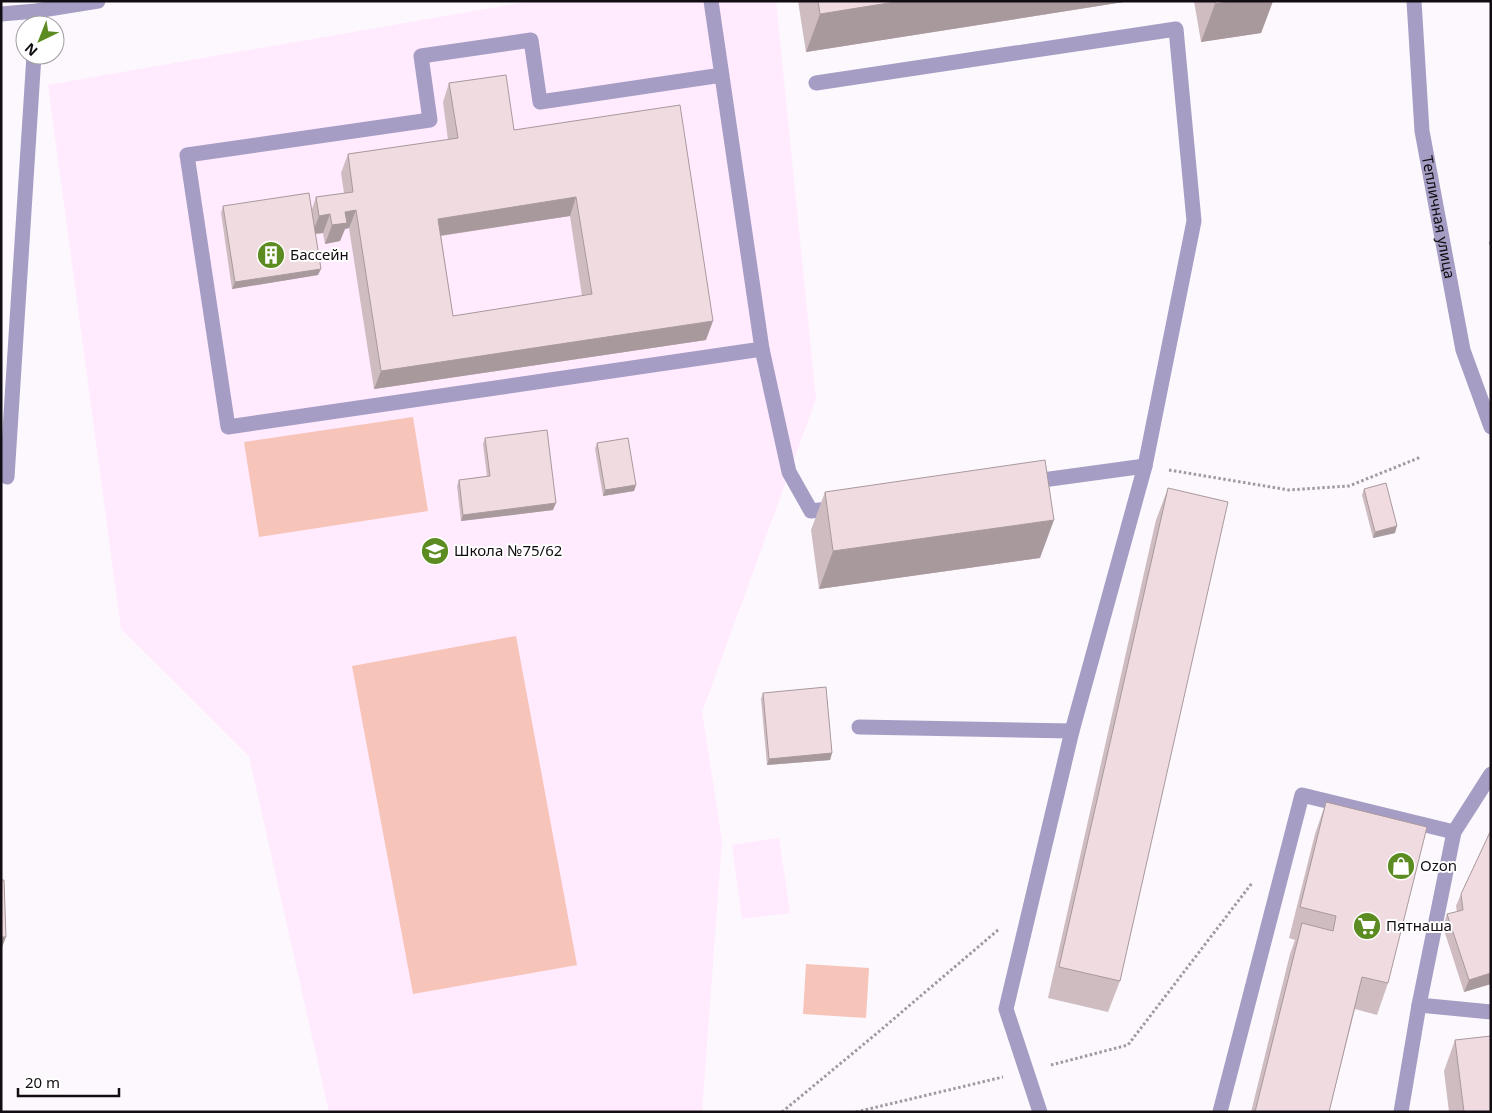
<svg xmlns="http://www.w3.org/2000/svg" width="1492" height="1113" font-family="'Noto Sans',sans-serif">
<style>
.built{fill:#ffeafe}
.green{fill:#f7c4b9}
.lines{fill:none;stroke-linecap:round;stroke-linejoin:round}
.path{stroke:#9f9a9f;stroke-width:3;stroke-dasharray:2.5 2.5;stroke-linecap:butt}
.minor{stroke:#a59dc4;stroke-width:15}
.wall{fill:#cebcc1;fill-rule:evenodd}
.shaded-wall{fill:#a8999d}
.building{fill:#f0dbe0;stroke:#a8999d;fill-rule:evenodd}
.labels{text-anchor:middle;stroke-width:4;stroke-linejoin:round;paint-order:stroke}
.street-label{font-size:15px;fill:#120d12;stroke:#fff}
.poi-label{font-size:15px;fill:#120d12;stroke:#fff;text-anchor:start}
</style>
<rect width="100%" height="100%" fill="#fdf8fd"/>
<path class="built" d="M 531,1 L 776,1 L 816,399 L 702,712 L 722,840 L 702,1112 L 329,1112 L 249,756 L 121,629 L 48,85 Z
M 779,838 L 790,913 L 742,919 L 732,845 Z"/>
<path class="green" d="M 413,417 L 428,511 L 259,537 L 244,442 Z
M 516,636 L 577,965 L 413,994 L 352,666 Z
M 806,964 L 869,968 L 866,1018 L 803,1014 Z"/>
<g class="lines">
<path class="path" d="M 1489,243 L 1491,243
M 1169,470 L 1289,490 L 1349,486 L 1421,457
M 1051,1065 L 1128,1045 L 1252,883
M 782,1112 L 876,1034 L 998,930
M 856,1112 L 1003,1077"/>
<g class="minor">
<path d="M 711,1 L 762,349 L 228,427 L 187,155 L 430,120 L 421,56 L 531,40 L 540,102 L 722,75"/>
<path id="s1" d="M 1414,1 L 1422,131 L 1463,350 L 1491,427"/>
<path d="M 1,14 L 36,11 L 98,1"/>
<path d="M 816,83 L 1176,29 L 1194,221 L 1145,466 L 1072,731 L 1006,1009 L 1040,1112"/>
<path d="M 762,349 L 789,472 L 811,511 L 837,508"/>
<path d="M 7,477 L 34,55"/>
<path d="M 1028,482 L 1145,466"/>
<path d="M 859,727 L 1072,731"/>
<path d="M 1491,774 L 1454,832 L 1419,1005 L 1491,1012"/>
<path d="M 1220,1112 L 1302,795 L 1454,832"/>
<path d="M 1401,1112 L 1419,1005"/>
</g>
</g>
<path class="wall" d="M 798,1 L 1130,1 L 806,52 Z
M 1194,1 L 1273,1 L 1261,33 L 1201,42 Z
M 449,83 L 514,130 L 706,340 L 374,389 L 349,228 L 345,229 L 340,241 L 325,244 L 323,233 L 315,234 L 318,275 L 232,289 L 221,213 L 223,206 L 312,209 L 316,197 L 344,193 L 341,173 L 348,154 L 448,140 L 443,102 ZM 570,216 L 582,296 L 453,316 L 441,236 Z
M 485,438 L 553,510 L 461,521 L 457,486 L 459,480 L 487,476 L 483,444 Z
M 597,443 L 636,485 L 634,491 L 603,496 L 595,449 Z
M 1168,488 L 1120,981 L 1108,1012 L 1048,998 L 1156,520 Z
M 1364,489 L 1395,533 L 1373,538 L 1362,495 Z
M 825,492 L 1040,558 L 819,589 L 811,530 Z
M 763,693 L 832,753 L 830,760 L 767,765 L 761,699 Z
M 1326,802 L 1388,983 L 1377,1015 L 1355,1009 L 1329,1112 L 1251,1112 L 1290,954 L 1295,940 L 1289,938 L 1315,834 Z
M 1461,894 L 1491,984 L 1464,992 L 1443,927 L 1447,914 L 1457,912 L 1456,906 Z
M 1455,1040 L 1491,1112 L 1449,1112 L 1444,1071 Z"/>
<path class="shaded-wall" d="M 901,1 L 1130,1 L 806,52 L 820,14 Z
M 1233,1 L 1273,1 L 1261,33 L 1201,42 L 1215,4 Z
M 576,197 L 570,216 L 431,237 L 438,219 Z
M 356,210 L 349,228 L 345,229 L 340,241 L 325,244 L 332,225 L 345,212 Z
M 330,214 L 323,233 L 312,234 L 319,216 Z
M 321,269 L 318,275 L 232,289 L 235,282 Z
M 713,321 L 706,340 L 374,389 L 381,371 Z
M 636,485 L 634,491 L 603,496 L 605,490 Z
M 556,503 L 553,510 L 461,521 L 463,515 Z
M 1054,520 L 1040,558 L 819,589 L 833,551 Z
M 1397,526 L 1395,533 L 1373,538 L 1375,532 Z
M 832,753 L 830,760 L 767,765 L 769,759 Z
M 1,937 L 6,937 L 1,950 Z
M 1491,973 L 1491,984 L 1464,992 L 1469,980 Z"/>
<path class="building" d="M 818,1 L 901,1 L 820,14 Z
M 1215,1 L 1233,1 L 1215,4 Z
M 506,75 L 514,130 L 680,105 L 713,321 L 381,371 L 356,210 L 345,212 L 347,223 L 332,225 L 330,214 L 319,216 L 316,197 L 353,192 L 348,154 L 458,138 L 449,83 ZM 576,197 L 592,294 L 453,316 L 438,219 Z
M 309,193 L 321,269 L 235,282 L 223,206 Z
M 547,430 L 556,503 L 463,515 L 459,480 L 490,476 L 485,438 Z
M 628,438 L 636,485 L 605,490 L 597,443 Z
M 1045,460 L 1054,520 L 833,551 L 825,492 Z
M 1386,483 L 1397,526 L 1375,532 L 1364,489 Z
M 1168,488 L 1228,502 L 1120,981 L 1059,967 Z
M 826,687 L 832,753 L 769,759 L 763,693 Z
M 1326,802 L 1427,827 L 1388,983 L 1362,977 L 1329,1112 L 1255,1112 L 1302,923 L 1333,931 L 1336,916 L 1300,907 Z
M 1491,830 L 1491,973 L 1469,980 L 1447,914 L 1463,910 L 1461,894 Z
M 1,880 L 4,880 L 6,937 L 1,937 Z
M 1491,1036 L 1491,1112 L 1464,1112 L 1455,1040 Z"/>
<defs>
<symbol id="building-disc" viewBox="-11 -11 22 22"><circle r="9.5" fill="#5c8c21" stroke="#fff"/><path d="M-4-6H4V6H1V3H-1V6H-4ZM-2.5-4.3h1.7v1.8h-1.7ZM.8-4.3h1.7v1.8H.8ZM-2.5-1h1.7V.8h-1.7ZM.8-1h1.7V.8H.8Z" fill="#fff"/></symbol>
<symbol id="school-disc" viewBox="-11 -11 22 22"><circle r="9.5" fill="#5c8c21" stroke="#fff"/><path d="M0-5L7-2L0 1L-7-2ZM-4 1L0 2.5L4 1V4Q0 6-4 4Z" fill="#fff"/></symbol>
<symbol id="shop-disc" viewBox="-11 -11 22 22"><circle r="9.5" fill="#5c8c21" stroke="#fff"/><path d="M-5-2.5h2.3a2.7 3.5 0 0 1 5.4 0H5L5.5 6h-11ZM-1.5-2.5h3a1.5 2.3 0 0 0-3 0Z" fill="#fff"/></symbol>
<symbol id="supermarket-disc" viewBox="-11 -11 22 22"><circle r="9.5" fill="#5c8c21" stroke="#fff"/><path d="M-6-5.5h2.5l.6 2H6L4.5 2H-2.5L-4.4-4H-6ZM-1.5 3.2a1.3 1.3 0 1 0 .1 0ZM3 3.2a1.3 1.3 0 1 0 .1 0Z" fill="#fff"/></symbol>
</defs>
<g fill-rule="evenodd">
<use href="#building-disc" x="255" y="239" width="32" height="32"/>
<use href="#school-disc" x="419" y="535" width="32" height="32"/>
<use href="#shop-disc" x="1385" y="850" width="32" height="32"/>
<use href="#supermarket-disc" x="1351" y="910" width="32" height="32"/>
</g>
<g class="labels">
<g class="street-label">
<text dy="5" stroke="none"><textPath href="#s1" startOffset="218">Тепличная улица</textPath></text>
</g>
<g class="poi-label">
<text x="290" y="260">Бассейн</text>
<text x="454" y="556">Школа №75/62</text>
<text x="1420" y="871">Ozon</text>
<text x="1386" y="931">Пятнаша</text>
</g>
</g>
<rect width="1492" height="1113" fill="none" stroke="#120d12" stroke-width="5"/>
<g transform="translate(40 40) rotate(223)"><circle r="24" fill="#ffffff" stroke="#a09ea0"/>
<path d="M0-4L9 19L0 12L-9 19Z" fill="#5c8c21"/>
<text y="-8" font-size="14" font-weight="bold" text-anchor="middle" fill="#120d12">N</text>
</g>
<path d="M18 1088v8h101v-8" fill="none" stroke="#120d12" stroke-width="2.5"/>
<text x="25" y="1088" font-size="15" fill="#120d12" stroke="#ffffff" stroke-width="4" paint-order="stroke">20 m</text>
</svg>
